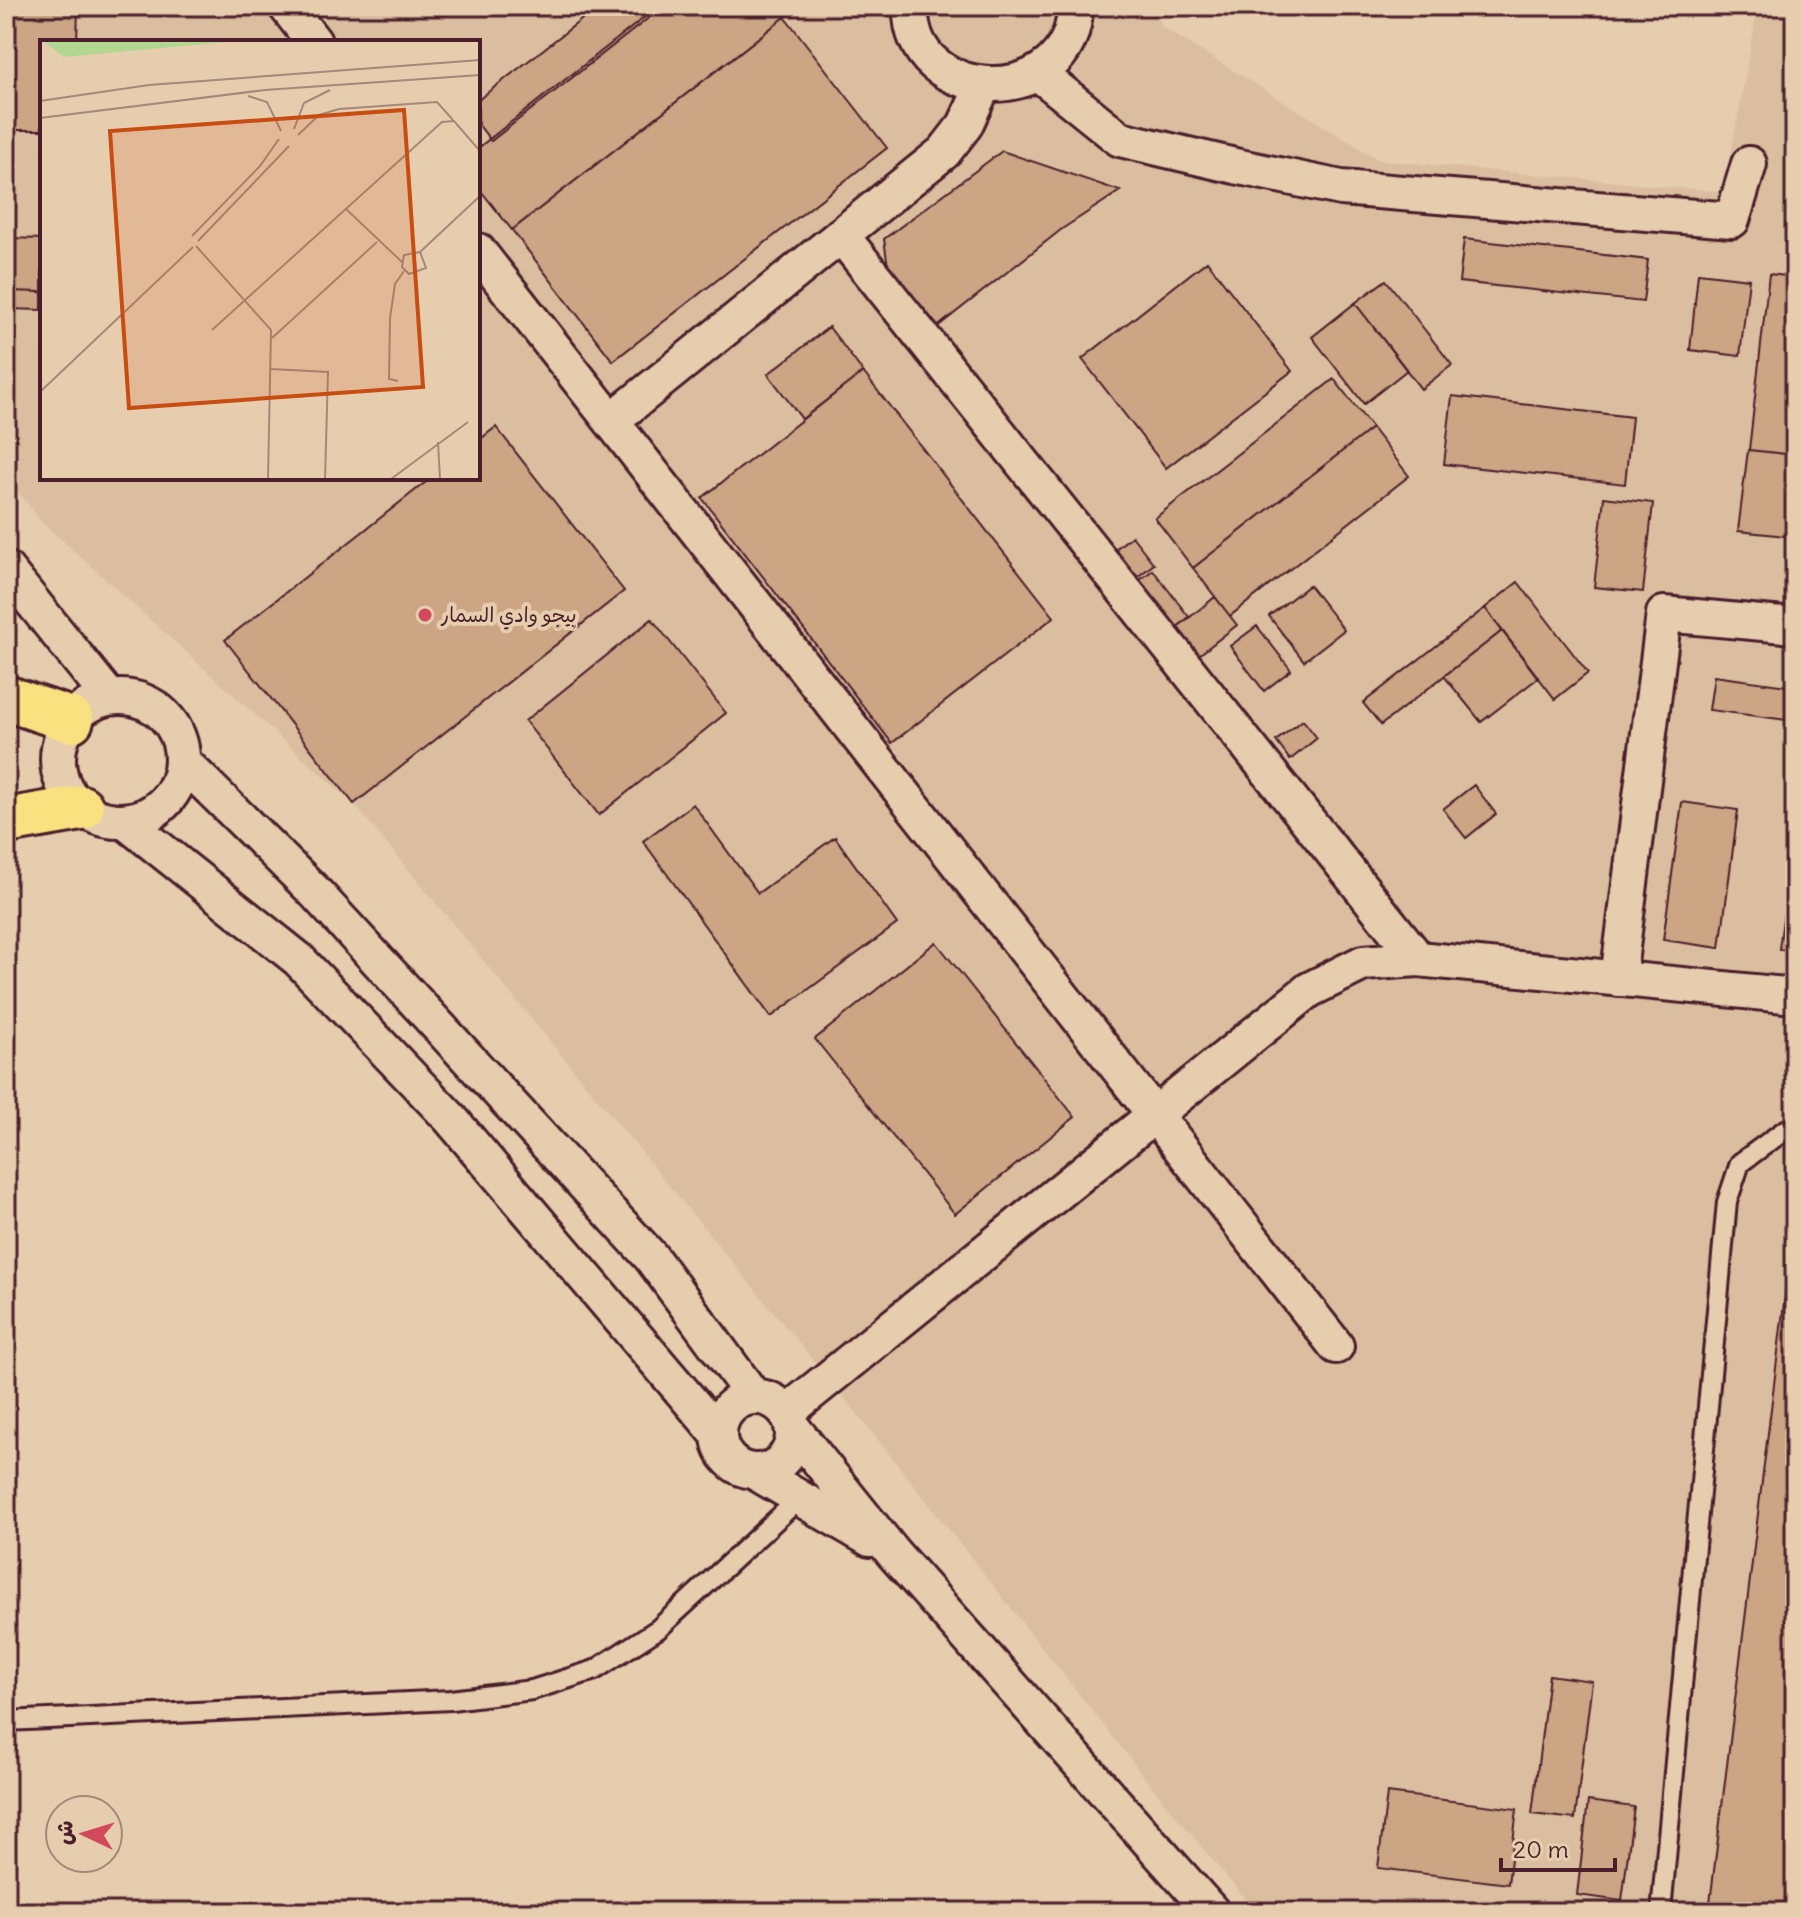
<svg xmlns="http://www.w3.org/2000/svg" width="1801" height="1918" font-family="Delius,'Playpen Sans Arabic',sans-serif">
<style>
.built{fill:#dbbe9f;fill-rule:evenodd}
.building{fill:#cca585;stroke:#4a1f2b;stroke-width:2}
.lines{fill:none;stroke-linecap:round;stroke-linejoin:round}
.lane-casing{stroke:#4a1f2b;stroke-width:24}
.street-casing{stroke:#4a1f2b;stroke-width:40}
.highway-casing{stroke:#4a1f2b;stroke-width:50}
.lane{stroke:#e5cdad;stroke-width:18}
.street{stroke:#e5cdad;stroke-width:34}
.highway{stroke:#fae180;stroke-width:44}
.poi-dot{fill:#d1495b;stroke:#e5cdad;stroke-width:3}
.labels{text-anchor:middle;stroke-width:8;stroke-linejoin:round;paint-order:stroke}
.poi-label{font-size:20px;fill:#4a1f2b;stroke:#e5cdad;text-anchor:start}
.inset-road{fill:none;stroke:#a78779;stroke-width:2}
.view{fill:#c84d12;fill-opacity:0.15;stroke:#c84d12;stroke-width:4}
.inset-edge{fill:none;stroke:#4a1f2b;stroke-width:4}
</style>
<rect width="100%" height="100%" fill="#e5cdad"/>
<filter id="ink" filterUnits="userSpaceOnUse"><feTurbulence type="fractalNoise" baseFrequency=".0125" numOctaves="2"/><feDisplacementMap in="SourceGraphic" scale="16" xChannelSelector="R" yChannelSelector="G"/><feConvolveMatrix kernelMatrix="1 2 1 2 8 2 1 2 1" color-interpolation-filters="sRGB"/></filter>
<g filter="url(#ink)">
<path class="built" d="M 10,6 L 1153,6 L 1162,27 L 1379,160 L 1724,192 L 1758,6 L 1795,6 L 1795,1912 L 1256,1912 L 1166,1804 L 852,1407 L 354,804 L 42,522 L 17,490 L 6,449 ZM 42,42 L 478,42 L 478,478 L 42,478 Z"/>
<path class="building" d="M 12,6 L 78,6 L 77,42 L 42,42 L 42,130 L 10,130 Z
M 599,6 L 664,6 L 491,141 L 478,124 L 478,100 Z
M 659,6 L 799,6 L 512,230 L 478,187 L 478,148 Z
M 785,17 L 887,148 L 613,361 L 512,230 Z
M 1002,151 L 1120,191 L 1062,229 L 932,331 L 890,281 L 884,239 Z
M 9,238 L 42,239 L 42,292 L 8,291 Z
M 1464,239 L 1648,260 L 1643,302 L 1459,282 Z
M 1207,261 L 1292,371 L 1166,468 L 1082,359 Z
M 1698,273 L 1749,279 L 1740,356 L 1690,350 Z
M 1769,274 L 1795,277 L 1795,455 L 1749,450 Z
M 1386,280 L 1452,365 L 1421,389 L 1355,303 Z
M 8,291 L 42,292 L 42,310 L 8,309 Z
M 1355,303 L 1407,370 L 1364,404 L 1312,337 Z
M 829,327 L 863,372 L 802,419 L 768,374 Z
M 863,372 L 1054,617 L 892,743 L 702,498 Z
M 1334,379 L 1372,428 L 1193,568 L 1155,518 Z
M 1452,396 L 1632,417 L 1625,484 L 1444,464 Z
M 496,427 L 624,591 L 354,804 L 225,640 L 431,478 L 478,478 L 478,441 Z
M 1372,428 L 1409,476 L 1230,616 L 1193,568 Z
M 1748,450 L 1795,455 L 1795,537 L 1738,531 Z
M 1604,497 L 1653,503 L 1643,592 L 1594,587 Z
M 1132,536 L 1154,564 L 1131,582 L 1110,553 Z
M 1153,570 L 1189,617 L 1174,630 L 1137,582 Z
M 1518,582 L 1588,673 L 1555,699 L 1485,608 Z
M 1309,585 L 1344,630 L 1304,661 L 1269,616 Z
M 1215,597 L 1237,625 L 1195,658 L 1174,630 Z
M 1485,608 L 1502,631 L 1381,725 L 1363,703 Z
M 652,619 L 726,713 L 599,815 L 525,721 Z
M 1257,626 L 1291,670 L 1264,691 L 1230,646 Z
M 1502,631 L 1538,678 L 1481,722 L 1444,676 Z
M 1714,676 L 1795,687 L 1795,721 L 1709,710 Z
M 1303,720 L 1317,738 L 1290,760 L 1276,741 Z
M 1474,785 L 1496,814 L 1466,838 L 1443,809 Z
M 1682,802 L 1738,810 L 1720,948 L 1663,940 Z
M 693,804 L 758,893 L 835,837 L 897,924 L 771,1017 L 643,841 Z
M 1795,831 L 1795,952 L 1779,949 Z
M 936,942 L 1075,1117 L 955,1214 L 815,1039 Z
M 1795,1214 L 1795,1912 L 1784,1912 L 1710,1903 Z
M 1549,1675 L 1592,1681 L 1575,1819 L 1532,1814 Z
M 1387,1793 L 1517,1809 L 1508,1884 L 1378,1868 Z
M 1588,1801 L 1634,1807 L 1622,1901 L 1577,1895 Z"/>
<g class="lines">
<defs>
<path id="lane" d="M 6,1721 L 451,1700 L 532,1690 L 595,1670 L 658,1629 L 801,1497
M 1661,1912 L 1727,1202 L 1740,1163 L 1785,1130 L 1795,1131"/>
<path id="street" d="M 286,6 L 314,42
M 911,6 C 906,107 1074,113 1075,6
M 1038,73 L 1120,139 L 1235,166 L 1341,188 L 1732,220 L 1749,164
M 841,235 L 1418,959
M 478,251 L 1336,1346
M 611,421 L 944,152 L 965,125 L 983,86
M 6,569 L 109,697
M58 759a62 62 0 1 1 124 0a62 62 0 1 1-124 0Z
M 182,761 L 312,889 L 651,1257 L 754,1397
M 126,822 L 298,959 L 450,1118 L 719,1435
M 1618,979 L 1664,614 L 1795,626
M719 1434a37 37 0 1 1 74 0a37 37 0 1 1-74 0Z
M 786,1413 L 1309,990 L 1363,963 L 1418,959 L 1795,996
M 792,1427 L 894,1554 L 1212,1912
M 755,1472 L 870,1539"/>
<path id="highway" d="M 6,698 L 71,720
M 6,821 L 81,808"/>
</defs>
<use href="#lane" class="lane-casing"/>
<use href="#street" class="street-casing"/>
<use href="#highway" class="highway-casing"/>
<use href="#lane" class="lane"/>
<use href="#street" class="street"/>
<use href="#highway" class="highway"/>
</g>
</g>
<circle class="poi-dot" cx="425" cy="615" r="8"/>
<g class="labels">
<g class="poi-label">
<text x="441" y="622">بيجو وادي السمار</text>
</g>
</g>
<g transform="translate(40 40)">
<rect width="440" height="440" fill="#e5cdad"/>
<path d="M 3,1 L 198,1 L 24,17 Z" fill="#b3d690"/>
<path class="inset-road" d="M 208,56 L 227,62 L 241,91M 0,61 L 109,45 L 440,20M 0,78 L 225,50 L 440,35M 254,89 L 264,63 L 290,50M 258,95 L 279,75 L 299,69 L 397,62 L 413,80M 306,169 L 362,222M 152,196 L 220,126 L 239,99M 158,201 L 249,106M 156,206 L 231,290 L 228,439M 380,212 L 386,228 L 369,234 L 362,227 L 364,215 L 380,212 L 440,156M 172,290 L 402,82 L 414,81 L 440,111M 232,298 L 337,202M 231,329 L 288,332 L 285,439M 358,341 L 349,339 L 350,278 L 355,244 L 364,231M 0,352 L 153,207M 398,402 L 400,439M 351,439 L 428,382"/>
<path class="view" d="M 364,70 L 383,347 L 89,368 L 70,91 Z"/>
<rect width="440" height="440" class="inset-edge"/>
</g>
<rect width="1801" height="1918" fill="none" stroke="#e5cdad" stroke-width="32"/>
<rect x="16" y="16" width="1769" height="1886" fill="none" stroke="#4a1f2b" stroke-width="3" filter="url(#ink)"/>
<g transform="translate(84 1834) rotate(274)"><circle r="38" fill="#e5cdad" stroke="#a78779" stroke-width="2"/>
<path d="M0-6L14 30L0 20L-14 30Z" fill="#d1495b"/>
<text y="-12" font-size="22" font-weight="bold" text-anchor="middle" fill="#4a1f2b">ش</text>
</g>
<path d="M1501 1858v12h114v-12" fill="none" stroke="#4a1f2b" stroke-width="4"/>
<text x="1513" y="1858" font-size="24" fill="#4a1f2b" stroke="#e5cdad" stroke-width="6" paint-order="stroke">20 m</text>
</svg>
